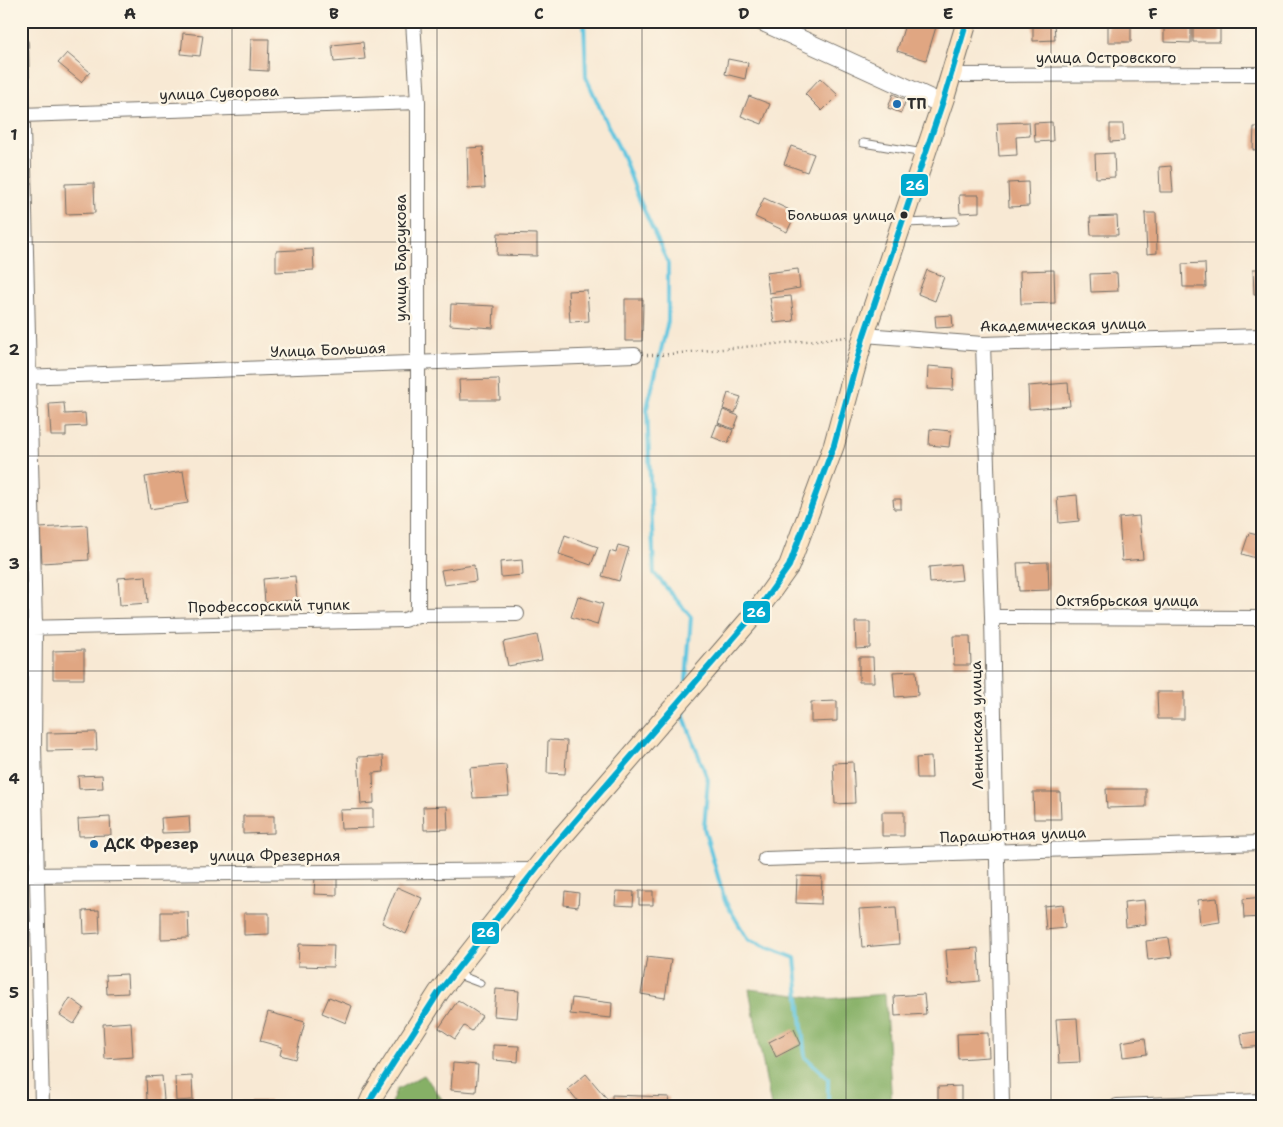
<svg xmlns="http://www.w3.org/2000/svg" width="1283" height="1127" font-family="'Shantell Sans',sans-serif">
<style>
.forest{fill:#86b066;stroke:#586e48}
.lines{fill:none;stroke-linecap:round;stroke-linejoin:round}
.stream{stroke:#62c6e0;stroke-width:4}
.building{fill:#e0a682}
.service-casing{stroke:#736e66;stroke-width:9}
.minor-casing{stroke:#736e66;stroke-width:16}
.tertiary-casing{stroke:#736e66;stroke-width:20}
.secondary-casing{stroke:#736e66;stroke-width:22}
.path{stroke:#736e66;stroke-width:2.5;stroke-dasharray:1 4;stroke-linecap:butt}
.service{stroke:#fff;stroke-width:7}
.minor{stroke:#fff;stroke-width:14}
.tertiary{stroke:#fff;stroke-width:18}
.secondary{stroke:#fde5c4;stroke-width:20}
.bus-1-casing{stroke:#fcf5e5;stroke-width:10}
.bus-1{stroke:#00a9ce;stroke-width:6}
.grid{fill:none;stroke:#2b2b2b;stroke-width:1;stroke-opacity:0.55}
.poi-dot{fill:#1f6fb2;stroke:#fcf5e5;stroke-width:2}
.bus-dot{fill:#2b2b2b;stroke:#fcf5e5;stroke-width:2}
.labels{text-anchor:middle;stroke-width:5;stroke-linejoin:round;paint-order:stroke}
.bus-label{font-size:14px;fill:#2b2b2b;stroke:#fcf5e5;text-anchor:end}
.street-label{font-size:15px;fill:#2b2b2b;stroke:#fcf5e5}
.poi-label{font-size:15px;font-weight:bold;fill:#2b2b2b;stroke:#fcf5e5;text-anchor:start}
.line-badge{stroke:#fcf5e5;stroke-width:2}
.badge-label{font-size:14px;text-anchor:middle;font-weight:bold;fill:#fff}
.neatline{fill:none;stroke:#2b2b2b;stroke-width:2}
.grid-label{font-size:16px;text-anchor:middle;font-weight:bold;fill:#2b2b2b}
</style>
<rect width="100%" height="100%" fill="#fcf5e5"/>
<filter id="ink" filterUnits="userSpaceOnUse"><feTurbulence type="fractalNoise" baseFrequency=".02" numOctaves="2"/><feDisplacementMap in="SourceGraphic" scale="10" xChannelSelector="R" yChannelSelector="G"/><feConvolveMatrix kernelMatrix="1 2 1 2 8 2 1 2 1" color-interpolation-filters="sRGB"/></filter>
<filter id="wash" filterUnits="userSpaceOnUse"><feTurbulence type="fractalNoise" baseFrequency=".0096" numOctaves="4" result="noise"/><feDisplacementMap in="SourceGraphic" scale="20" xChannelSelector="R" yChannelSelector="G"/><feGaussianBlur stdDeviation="1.12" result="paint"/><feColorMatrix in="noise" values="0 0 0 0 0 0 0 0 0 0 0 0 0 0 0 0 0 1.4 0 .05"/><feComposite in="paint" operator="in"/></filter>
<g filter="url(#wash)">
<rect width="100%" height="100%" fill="#f8e9d4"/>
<path class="forest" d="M 749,989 L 828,999 L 885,994 L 892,1106 L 822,1101 L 822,1106 L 771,1106 Z
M 424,1075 L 447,1106 L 390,1106 L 396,1090 Z"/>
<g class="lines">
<path class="stream" d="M 584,21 L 586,77 L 608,126 L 623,156 L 639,199 L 668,263 L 668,321 L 647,408 L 654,573 L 691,617 L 686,681
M 684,708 L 684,717 L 708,780 L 704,828 L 725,901 L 748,940 L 795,958 L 805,1057 L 828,1078 L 828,1106"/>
</g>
<g id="blocks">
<path class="building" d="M 906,21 L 918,21 L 936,27 L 926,60 L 897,51 Z
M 1033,21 L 1054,21 L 1055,40 L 1033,41 Z
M 1193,22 L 1220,23 L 1220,42 L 1193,42 Z
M 1108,23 L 1131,24 L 1131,42 L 1108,42 Z
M 1164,23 L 1191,23 L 1191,43 L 1164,42 Z
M 183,33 L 203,35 L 200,56 L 181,54 Z
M 251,39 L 269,39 L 268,71 L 250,70 Z
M 363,42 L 365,59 L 334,62 L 332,45 Z
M 67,53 L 90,72 L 81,82 L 58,63 Z
M 728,59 L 748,63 L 745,79 L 725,74 Z
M 820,78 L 838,95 L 822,111 L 805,94 Z
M 893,94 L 906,100 L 901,113 L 888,108 Z
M 749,96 L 770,104 L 762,124 L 741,116 Z
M 1029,122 L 1030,136 L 1016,137 L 1017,155 L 999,156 L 997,123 Z
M 1052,122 L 1053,141 L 1035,142 L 1034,123 Z
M 1110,124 L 1123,124 L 1124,141 L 1110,142 Z
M 1254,127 L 1262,127 L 1262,149 L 1253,150 Z
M 791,146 L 814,154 L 807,172 L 784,164 Z
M 483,147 L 485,188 L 468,189 L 467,148 Z
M 1114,153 L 1115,177 L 1096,178 L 1095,154 Z
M 1171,166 L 1173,192 L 1160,192 L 1159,167 Z
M 1028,182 L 1029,206 L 1009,207 L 1008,183 Z
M 94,183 L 95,213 L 66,214 L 65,184 Z
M 959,195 L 979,195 L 979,212 L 960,213 Z
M 764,198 L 796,213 L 787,232 L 755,217 Z
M 1145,213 L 1156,213 L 1157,253 L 1147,254 Z
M 1117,216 L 1118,235 L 1091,235 L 1090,217 Z
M 498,233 L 537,234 L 537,256 L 497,255 Z
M 313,249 L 314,270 L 276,272 L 276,251 Z
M 1205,263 L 1206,287 L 1183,287 L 1182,264 Z
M 798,269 L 800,288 L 769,293 L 766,273 Z
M 1253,269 L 1262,269 L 1262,294 L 1254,294 Z
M 927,270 L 944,277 L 935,301 L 918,294 Z
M 1054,270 L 1055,303 L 1021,304 L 1020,271 Z
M 1117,273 L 1118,291 L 1091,292 L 1090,274 Z
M 587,290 L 589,321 L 570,322 L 568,291 Z
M 791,296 L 794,321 L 774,323 L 770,298 Z
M 625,299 L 643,299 L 642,341 L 625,341 Z
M 451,304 L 494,306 L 493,328 L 450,325 Z
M 952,315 L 953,327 L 936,328 L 935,316 Z
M 928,366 L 954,368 L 953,390 L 927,389 Z
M 499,379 L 500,400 L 460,400 L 459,380 Z
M 1068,383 L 1070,406 L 1029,409 L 1028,386 Z
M 728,393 L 741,397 L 735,413 L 723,409 Z
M 64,403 L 65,414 L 85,413 L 86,426 L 66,427 L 66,436 L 51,436 L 49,404 Z
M 723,410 L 739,416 L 734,429 L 718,423 Z
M 717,424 L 733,430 L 728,443 L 712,437 Z
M 930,429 L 951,431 L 949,447 L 929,445 Z
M 183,471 L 188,503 L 150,509 L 145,477 Z
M 1077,495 L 1079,521 L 1059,523 L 1057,497 Z
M 893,499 L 901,499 L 901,509 L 894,509 Z
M 1139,516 L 1143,559 L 1122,561 L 1119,518 Z
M 87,525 L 89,560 L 42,563 L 40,528 Z
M 1249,533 L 1262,536 L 1262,560 L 1242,554 Z
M 565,535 L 598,547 L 591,565 L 559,554 Z
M 618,545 L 629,548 L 619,581 L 602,576 L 610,551 L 616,553 Z
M 522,560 L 523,575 L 501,577 L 500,562 Z
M 1048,562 L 1049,590 L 1019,591 L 1017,563 Z
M 960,564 L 962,580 L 930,583 L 929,567 Z
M 474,565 L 476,581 L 444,585 L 441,570 Z
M 146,576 L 148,603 L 120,605 L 118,578 Z
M 295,576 L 297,600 L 265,603 L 263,579 Z
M 578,596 L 603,604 L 597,625 L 571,617 Z
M 855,622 L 870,622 L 870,648 L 856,649 Z
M 537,635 L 542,660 L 508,666 L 503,642 Z
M 953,636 L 970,636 L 971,665 L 954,665 Z
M 84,650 L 84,679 L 53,679 L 53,651 Z
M 859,657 L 873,657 L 874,682 L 859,682 Z
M 916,671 L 918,695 L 895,697 L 893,672 Z
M 1157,692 L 1184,692 L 1184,719 L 1158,719 Z
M 837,701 L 837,721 L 811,722 L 811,702 Z
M 96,732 L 97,750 L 47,751 L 47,733 Z
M 548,740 L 567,741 L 565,774 L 547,773 Z
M 383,756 L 384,772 L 373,773 L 374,803 L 361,804 L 358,757 Z
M 931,757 L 932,778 L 917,778 L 916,758 Z
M 853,762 L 855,803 L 835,804 L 833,763 Z
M 506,765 L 509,796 L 473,798 L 470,768 Z
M 102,775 L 103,788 L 79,789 L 78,776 Z
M 1106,789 L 1146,789 L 1146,807 L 1107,808 Z
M 1033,792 L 1060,792 L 1061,819 L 1034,819 Z
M 447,806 L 448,829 L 424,830 L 423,807 Z
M 373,809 L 373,828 L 341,829 L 340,810 Z
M 882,812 L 904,812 L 904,836 L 882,836 Z
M 189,816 L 190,832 L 162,833 L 161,818 Z
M 243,816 L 274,816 L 274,833 L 243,834 Z
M 110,817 L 111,835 L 79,836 L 78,819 Z
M 797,876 L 822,877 L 821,904 L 796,903 Z
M 315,877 L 337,878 L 337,895 L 314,894 Z
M 397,887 L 422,898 L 406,934 L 382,923 Z
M 565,891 L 579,893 L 578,907 L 564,905 Z
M 616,891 L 634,892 L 633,906 L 615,905 Z
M 639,891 L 653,891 L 653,905 L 639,905 Z
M 1262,897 L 1262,917 L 1244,918 L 1243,899 Z
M 1217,898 L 1220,922 L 1200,925 L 1198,900 Z
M 1144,900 L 1146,924 L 1126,927 L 1124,902 Z
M 1063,904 L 1065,928 L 1046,930 L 1044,906 Z
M 896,907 L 899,944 L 862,947 L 859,909 Z
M 99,910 L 100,933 L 84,934 L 83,911 Z
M 161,912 L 188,912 L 189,938 L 161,939 Z
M 244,913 L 269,913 L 269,934 L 244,935 Z
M 1169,938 L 1172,957 L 1148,960 L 1146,941 Z
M 299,944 L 334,945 L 333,967 L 298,966 Z
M 978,948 L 980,981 L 949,984 L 946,950 Z
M 647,957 L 671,960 L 665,998 L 641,994 Z
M 127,974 L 128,993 L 107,994 L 106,975 Z
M 496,989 L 519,991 L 517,1018 L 494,1016 Z
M 924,994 L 926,1014 L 895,1016 L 894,996 Z
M 329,997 L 352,1006 L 346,1023 L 322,1013 Z
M 70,998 L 84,1008 L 74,1024 L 60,1015 Z
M 572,998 L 612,1003 L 611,1018 L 570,1014 Z
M 458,1000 L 482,1016 L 472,1031 L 464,1026 L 455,1039 L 439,1028 Z
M 268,1012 L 305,1022 L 295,1059 L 280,1055 L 282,1047 L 260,1041 Z
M 1077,1018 L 1080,1062 L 1059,1063 L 1056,1019 Z
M 131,1022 L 133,1057 L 105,1059 L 103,1024 Z
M 794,1029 L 801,1044 L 776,1057 L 769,1042 Z
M 1262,1031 L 1262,1046 L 1243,1048 L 1241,1034 Z
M 988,1033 L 989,1057 L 958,1059 L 957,1034 Z
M 1145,1038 L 1147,1054 L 1123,1057 L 1121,1042 Z
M 493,1045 L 519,1046 L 518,1062 L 493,1060 Z
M 453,1063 L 478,1065 L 476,1092 L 451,1090 Z
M 586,1074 L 609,1101 L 604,1106 L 582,1106 L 568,1089 Z
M 162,1076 L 164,1100 L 147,1101 L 146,1077 Z
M 192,1076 L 193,1100 L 176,1101 L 175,1077 Z
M 961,1086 L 961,1106 L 938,1106 L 938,1087 Z
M 612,1095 L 669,1097 L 668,1106 L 612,1106 Z
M 242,1101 L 269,1101 L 269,1106 L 242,1106 Z"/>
</g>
</g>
<g filter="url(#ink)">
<use href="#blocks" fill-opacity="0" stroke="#736e66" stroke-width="1"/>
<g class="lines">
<defs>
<path id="service" d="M 863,143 L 924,153
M 905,223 L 955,221
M 456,974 L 480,983"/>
<path id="minor" d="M 413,21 L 418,102 L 418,615
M 21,44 L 35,627 L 34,745 L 42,1106
M 951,75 L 1262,74
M 21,115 L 418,102
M 864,335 L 983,344 L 1262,336
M 983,344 L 992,617 L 1002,1106
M 21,377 L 635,355
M 992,617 L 1262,618
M 21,628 L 404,620 L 418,615 L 517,614
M 765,859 L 1262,843
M 21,875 L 535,870
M 1117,1106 L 1262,1101"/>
<path id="tertiary" d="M 761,21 L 942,104"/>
<path id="secondary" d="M 368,1106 L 373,1095 L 439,992 L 554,846 L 757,611 L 789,566 L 834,445 L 864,335 L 945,95 L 967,21"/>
</defs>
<use href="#service" class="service-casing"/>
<use href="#minor" class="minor-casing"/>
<use href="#tertiary" class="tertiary-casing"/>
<use href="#secondary" class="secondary-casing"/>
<path class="path" d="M 647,355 L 659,355 L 848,337"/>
<use href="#service" class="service"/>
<use href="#minor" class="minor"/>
<use href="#tertiary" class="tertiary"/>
<use href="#secondary" class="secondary"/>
<defs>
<path id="bus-1" d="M 368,1106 L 373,1095 L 439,992 L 554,846 L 757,611 L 789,566 L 834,445 L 864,335 L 945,95 L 967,21"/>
</defs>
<use href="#bus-1" class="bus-1-casing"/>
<use href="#bus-1" class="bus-1"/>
</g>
</g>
<path class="grid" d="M 232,21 L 232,1106M 437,21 L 437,1106M 642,21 L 642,1106M 846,21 L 846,1106M 1051,21 L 1051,1106M 21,242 L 1262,242M 21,456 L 1262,456M 21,671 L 1262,671M 21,885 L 1262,885"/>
<g class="poi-dot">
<circle cx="897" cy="104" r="5"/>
<circle cx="94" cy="844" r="5"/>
</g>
<circle class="bus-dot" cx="904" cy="215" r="4.5"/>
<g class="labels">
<g class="bus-label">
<text x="895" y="220">Большая улица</text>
</g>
<g class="street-label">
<text x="1106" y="63">улица Островского</text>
<text transform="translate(219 93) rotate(-2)" y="5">улица Суворова</text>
<text transform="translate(401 258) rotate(-90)" y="5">улица Барсукова</text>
<text transform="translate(1063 325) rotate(-1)" y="5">Академическая улица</text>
<text transform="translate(328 350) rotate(-2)" y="5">Улица Большая</text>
<text x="1127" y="606">Октябрьская улица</text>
<text transform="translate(269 606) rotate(-1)" y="5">Профессорский тупик</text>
<text transform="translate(977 725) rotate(-91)" y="5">Ленинская улица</text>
<text transform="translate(1013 835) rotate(-2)" y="5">Парашютная улица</text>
<text x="275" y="861">улица Фрезерная</text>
</g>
<g class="poi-label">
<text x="907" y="109">ТП</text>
<text x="104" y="849">ДСК Фрезер</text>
</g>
</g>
<g class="line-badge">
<rect x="900" y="173" width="29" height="24" rx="5" fill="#00a9ce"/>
<rect x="742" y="600" width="29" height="24" rx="5" fill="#00a9ce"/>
<rect x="471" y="921" width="29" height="24" rx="5" fill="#00a9ce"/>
</g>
<g class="badge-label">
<text x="915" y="190">26</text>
<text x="756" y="617">26</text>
<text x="486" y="937">26</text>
</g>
<rect width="1283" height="1127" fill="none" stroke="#fcf5e5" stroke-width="55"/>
<rect x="28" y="28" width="1228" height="1072" class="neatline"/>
<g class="grid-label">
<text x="130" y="19">A</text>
<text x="334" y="19">B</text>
<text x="539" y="19">C</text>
<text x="744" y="19">D</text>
<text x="948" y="19">E</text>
<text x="1153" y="19">F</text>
<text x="14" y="140">1</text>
<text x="14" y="355">2</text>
<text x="14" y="569">3</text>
<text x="14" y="784">4</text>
<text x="14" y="998">5</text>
</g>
</svg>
